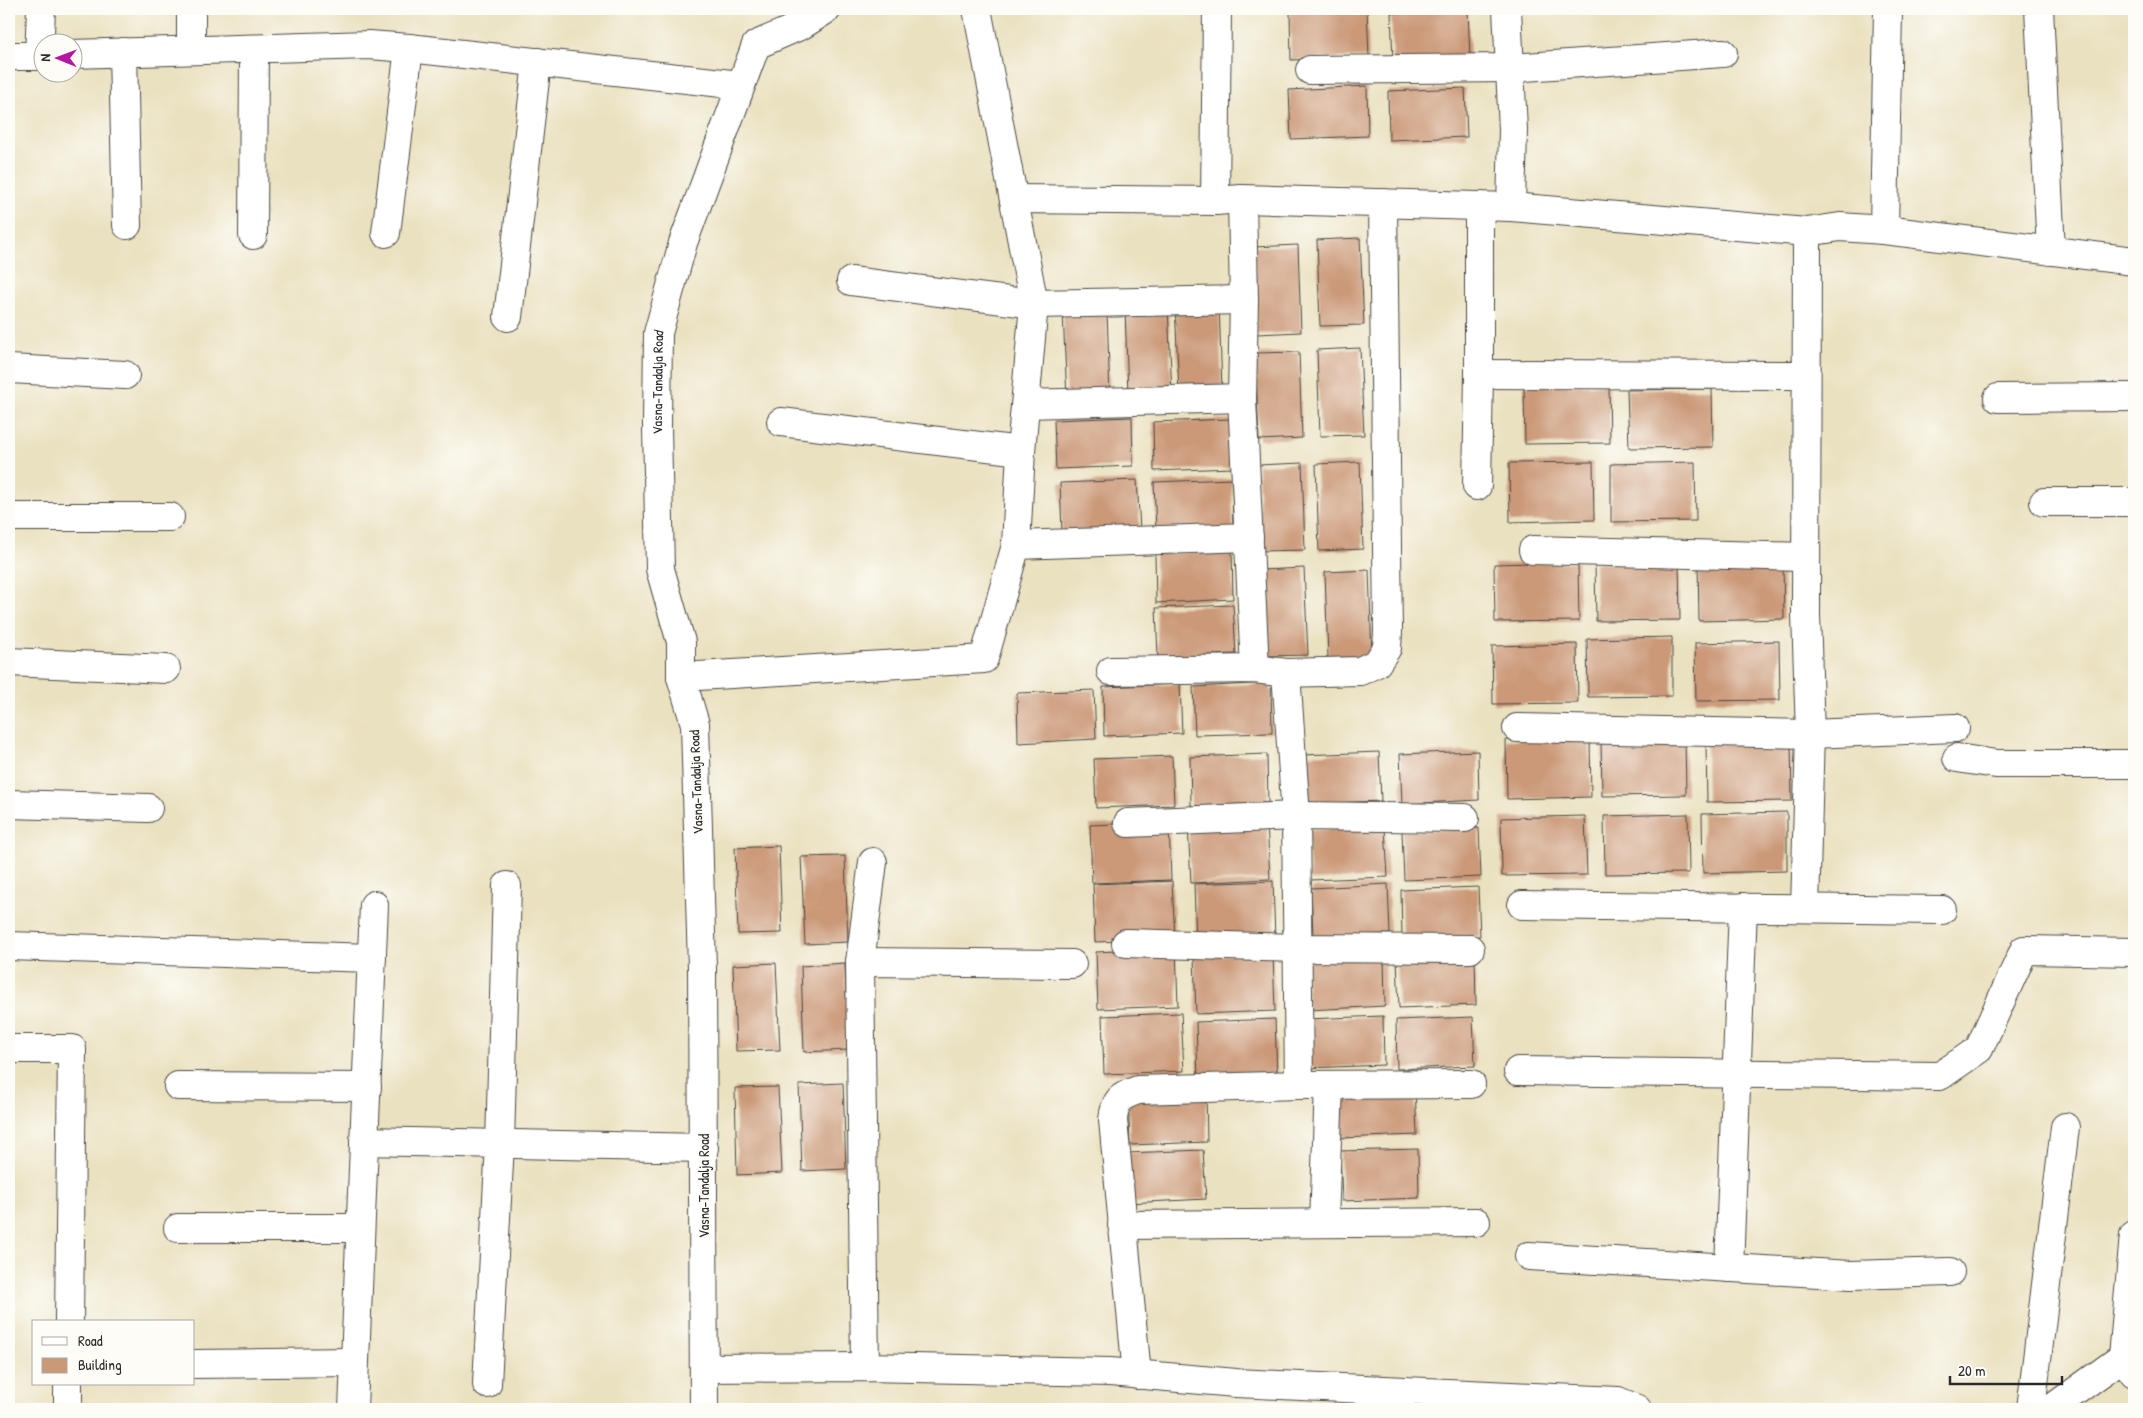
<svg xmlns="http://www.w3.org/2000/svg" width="2143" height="1418" font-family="'Patrick Hand',sans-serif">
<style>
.building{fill:#cb9978}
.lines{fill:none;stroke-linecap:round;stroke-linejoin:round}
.minor-casing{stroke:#484641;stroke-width:30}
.minor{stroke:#fff;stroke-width:28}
.labels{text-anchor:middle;stroke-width:4;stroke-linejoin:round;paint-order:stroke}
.street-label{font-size:14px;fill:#2b2b2b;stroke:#fdfcf7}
</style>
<rect width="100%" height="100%" fill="#fdfcf7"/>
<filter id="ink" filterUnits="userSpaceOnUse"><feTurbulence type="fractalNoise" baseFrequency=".02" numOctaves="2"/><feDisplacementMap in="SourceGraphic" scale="10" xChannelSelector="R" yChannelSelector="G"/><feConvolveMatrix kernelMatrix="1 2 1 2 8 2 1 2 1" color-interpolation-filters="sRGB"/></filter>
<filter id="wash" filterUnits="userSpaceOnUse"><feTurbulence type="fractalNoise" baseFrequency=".0096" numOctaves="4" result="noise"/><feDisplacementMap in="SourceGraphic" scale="20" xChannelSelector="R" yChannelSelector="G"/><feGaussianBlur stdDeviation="1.12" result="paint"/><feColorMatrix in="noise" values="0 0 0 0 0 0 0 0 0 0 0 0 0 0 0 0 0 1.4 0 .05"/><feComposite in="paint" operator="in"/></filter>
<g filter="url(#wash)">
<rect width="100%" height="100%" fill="#eae1c0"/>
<g id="blocks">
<path class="building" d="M 1367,9 L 1369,57 L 1291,60 L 1290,11 Z
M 1468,10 L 1470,58 L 1393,61 L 1391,13 Z
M 1367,86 L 1368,136 L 1291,139 L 1289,90 Z
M 1465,88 L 1467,137 L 1389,140 L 1388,91 Z
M 1360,238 L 1364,325 L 1320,326 L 1317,240 Z
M 1298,245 L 1301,332 L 1257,334 L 1254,247 Z
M 1219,304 L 1222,390 L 1179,392 L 1175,305 Z
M 1168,307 L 1172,394 L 1128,395 L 1125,309 Z
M 1107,311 L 1110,397 L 1067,399 L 1063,313 Z
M 1360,348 L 1364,435 L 1320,436 L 1317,350 Z
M 1299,352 L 1302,438 L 1259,440 L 1255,353 Z
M 1609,385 L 1610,443 L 1525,444 L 1524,386 Z
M 1712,389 L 1713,447 L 1629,448 L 1627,390 Z
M 1132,417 L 1133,466 L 1056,469 L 1054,420 Z
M 1230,419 L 1232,468 L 1154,471 L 1153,422 Z
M 1360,462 L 1363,549 L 1319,551 L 1316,464 Z
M 1593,462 L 1594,520 L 1510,522 L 1509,463 Z
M 1695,462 L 1696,521 L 1611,522 L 1611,464 Z
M 1302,463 L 1305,550 L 1261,551 L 1258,465 Z
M 1232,479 L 1233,528 L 1156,531 L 1154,482 Z
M 1137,480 L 1140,529 L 1062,532 L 1060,483 Z
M 1232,551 L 1233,599 L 1156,603 L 1155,554 Z
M 1783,561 L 1784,619 L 1699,621 L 1698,562 Z
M 1578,562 L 1579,621 L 1495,622 L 1494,564 Z
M 1679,562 L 1680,620 L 1596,621 L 1595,563 Z
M 1304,568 L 1308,655 L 1264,656 L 1261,570 Z
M 1369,570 L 1372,657 L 1328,658 L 1325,572 Z
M 1233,605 L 1236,654 L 1158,657 L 1156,608 Z
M 1672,637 L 1672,696 L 1588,697 L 1587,639 Z
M 1779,641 L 1780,700 L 1696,701 L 1695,643 Z
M 1577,644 L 1578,703 L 1493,704 L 1492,646 Z
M 1271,683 L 1272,733 L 1195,735 L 1193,687 Z
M 1180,684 L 1182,733 L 1104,736 L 1103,687 Z
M 1094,690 L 1096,739 L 1018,743 L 1017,693 Z
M 1685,736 L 1686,795 L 1602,796 L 1601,738 Z
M 1590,739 L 1591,797 L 1507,799 L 1506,740 Z
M 1791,742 L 1792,801 L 1707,802 L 1706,744 Z
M 1478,751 L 1479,800 L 1402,804 L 1400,754 Z
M 1379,752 L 1381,801 L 1303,804 L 1302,755 Z
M 1267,754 L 1268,803 L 1191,806 L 1190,757 Z
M 1172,756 L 1174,805 L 1096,808 L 1094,759 Z
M 1787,812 L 1787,871 L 1703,873 L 1702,814 Z
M 1688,814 L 1689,873 L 1605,874 L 1604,816 Z
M 1585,816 L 1587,875 L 1502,876 L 1501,818 Z
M 1169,822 L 1171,880 L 1092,883 L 1090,825 Z
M 1267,822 L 1270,879 L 1191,883 L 1188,825 Z
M 1385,828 L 1388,877 L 1310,880 L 1308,830 Z
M 1479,828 L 1481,877 L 1404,880 L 1402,831 Z
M 779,846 L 782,933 L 738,934 L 735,848 Z
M 845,856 L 848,942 L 805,944 L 801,857 Z
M 1172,881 L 1175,939 L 1095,942 L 1093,884 Z
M 1273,881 L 1275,939 L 1196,942 L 1194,884 Z
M 1388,884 L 1390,934 L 1313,936 L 1311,888 Z
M 1478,887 L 1480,936 L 1402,938 L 1401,890 Z
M 1176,948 L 1178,1006 L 1098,1009 L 1096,952 Z
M 1273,953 L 1275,1011 L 1196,1014 L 1194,956 Z
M 1475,956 L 1476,1005 L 1399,1008 L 1397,959 Z
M 1384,957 L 1385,1006 L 1308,1010 L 1306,960 Z
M 776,963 L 780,1050 L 736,1051 L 733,965 Z
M 845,963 L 848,1050 L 804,1052 L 801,966 Z
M 1181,1013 L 1184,1071 L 1104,1074 L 1102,1016 Z
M 1383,1016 L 1384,1065 L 1307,1068 L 1306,1019 Z
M 1473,1017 L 1475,1066 L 1397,1069 L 1396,1020 Z
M 1275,1019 L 1277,1076 L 1198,1079 L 1196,1022 Z
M 843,1083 L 846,1169 L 802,1171 L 799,1085 Z
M 1415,1086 L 1417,1135 L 1340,1138 L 1337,1089 Z
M 778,1087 L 782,1173 L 737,1175 L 735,1088 Z
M 1206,1092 L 1207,1142 L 1130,1145 L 1128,1096 Z
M 1418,1149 L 1419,1198 L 1342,1201 L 1340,1151 Z
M 1203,1150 L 1206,1199 L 1128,1203 L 1126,1153 Z"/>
</g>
</g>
<g filter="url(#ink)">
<use href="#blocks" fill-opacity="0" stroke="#484641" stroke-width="1"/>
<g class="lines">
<defs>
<g id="minor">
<path d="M 191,9 L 191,50"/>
<path d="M 1507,9 L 1513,130 L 1511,207"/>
<path d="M 2039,9 L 2051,251"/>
<path d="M 123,52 L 127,225"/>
<path d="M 72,54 L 369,45 L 409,48 L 740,85"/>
<path d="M 9,56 L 42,56"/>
<path d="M 39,56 L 41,9"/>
<path d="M 1310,70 L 1510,68 L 1723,53"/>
<path d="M 1014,199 L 1215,201 L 1242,199 L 1511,207 L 1807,232 L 1840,227 L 1884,230 L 2134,261"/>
<path d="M 1242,199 L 1244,300 L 1242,398 L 1255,669"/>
<path d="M 1215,201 L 1217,9"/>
<path d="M 1884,230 L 1888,9"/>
<path d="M 386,233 L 409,48"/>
<path d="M 253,235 L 254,49"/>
<path d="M 851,281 L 1034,304 L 1244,300"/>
<path d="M 508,317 L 537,62"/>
<path d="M 9,369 L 125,375"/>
<path d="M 1479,374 L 1805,375"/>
<path d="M 1998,398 L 2134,397"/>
<path d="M 1026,404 L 1242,398"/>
<path d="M 781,422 L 1021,451"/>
<path d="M 1477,486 L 1479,374 L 1479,206"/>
<path d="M 2044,502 L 2134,502"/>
<path d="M 9,517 L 170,517"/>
<path d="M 1016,545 L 1249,537"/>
<path d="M 1533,550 L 1806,557"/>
<path d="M 9,662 L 166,669"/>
<path d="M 1111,671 L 1255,669 L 1286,673 L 1360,671 L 1377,663 L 1387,648 L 1388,632 L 1383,203"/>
<path d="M 1286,673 L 1296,816 L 1299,1085"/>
<path d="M 681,677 L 984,659 L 1016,545 L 1021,451 L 1034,304 L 977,9"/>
<path d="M 1517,728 L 1810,734 L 1955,728"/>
<path d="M 1957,758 L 1996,764 L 2134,764"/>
<path d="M 9,804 L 148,808"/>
<path d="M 1128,823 L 1296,816 L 1465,818"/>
<path d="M 1522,905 L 1942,910"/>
<path d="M 1805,908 L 1810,734 L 1806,614 L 1807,232"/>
<path d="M 1126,943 L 1297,948 L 1470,949"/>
<path d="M 9,946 L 372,958"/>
<path d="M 860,962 L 1072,964"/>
<path d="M 9,1049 L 72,1049 L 69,1322"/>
<path d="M 1518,1071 L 1940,1076 L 1979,1049 L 2024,950 L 2134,952"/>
<path d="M 178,1086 L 367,1087"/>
<path d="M 364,1141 L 704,1148"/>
<path d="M 1324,1223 L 1329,1085"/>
<path d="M 1122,1225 L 1476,1222"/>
<path d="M 178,1228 L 360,1228"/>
<path d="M 2134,1235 L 2123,1357 L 2134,1373"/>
<path d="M 1529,1256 L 1851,1275 L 1950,1272"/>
<path d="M 1729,1268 L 1743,907"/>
<path d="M 194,1364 L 355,1362"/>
<path d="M 865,1367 L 860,962 L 873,862"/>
<path d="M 704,1368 L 865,1367 L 1110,1372 L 1236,1383 L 1618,1401 L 1637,1409"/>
<path d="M 1137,1375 L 1113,1120 C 1115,1100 1120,1096 1138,1090 L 1299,1085 L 1471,1084"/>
<path d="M 487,1384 L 500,1144 L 507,886"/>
<path d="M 68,1409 L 68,1384"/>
<path d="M 353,1409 L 374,905"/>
<path id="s1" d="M 704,1409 L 702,968 L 695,724 L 681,677 L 681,642 L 660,569 L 657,426 L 658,333 L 683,243 L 756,45 L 802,25 L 827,9"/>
<path d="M 2031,1409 L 2065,1127"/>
<path d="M 2051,1409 L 2134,1349"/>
</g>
</defs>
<use href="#minor" class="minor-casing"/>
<use href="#minor" class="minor"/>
</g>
</g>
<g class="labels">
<g class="street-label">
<text dy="5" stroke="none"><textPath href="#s1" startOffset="1032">Vasna-Tandalja Road</textPath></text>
<text transform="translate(696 782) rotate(-92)" y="5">Vasna-Tandalja Road</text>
<text transform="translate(704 1186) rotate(-90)" y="5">Vasna-Tandalja Road</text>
</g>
</g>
<rect width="2143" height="1418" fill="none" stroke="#fdfcf7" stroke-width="30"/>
<rect x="32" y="1320" width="162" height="65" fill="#fdfcf7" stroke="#a9a8a5"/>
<rect x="42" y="1337" width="25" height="8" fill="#ffffff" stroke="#a9a8a5"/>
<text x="78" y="1346" font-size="15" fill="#2b2b2b">Road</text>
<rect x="42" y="1358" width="25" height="15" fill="#cb9978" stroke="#a9a8a5"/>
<text x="78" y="1370" font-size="15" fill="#2b2b2b">Building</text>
<g transform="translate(58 58) rotate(271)"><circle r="24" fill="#fdfcf7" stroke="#a9a8a5"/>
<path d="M0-4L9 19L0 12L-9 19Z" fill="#b5179e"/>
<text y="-8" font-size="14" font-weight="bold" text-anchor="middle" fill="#2b2b2b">N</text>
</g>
<path d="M1950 1376v8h112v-8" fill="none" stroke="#2b2b2b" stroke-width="2.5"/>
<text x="1958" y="1376" font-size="15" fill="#2b2b2b" stroke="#fdfcf7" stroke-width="4" paint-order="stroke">20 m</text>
</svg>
